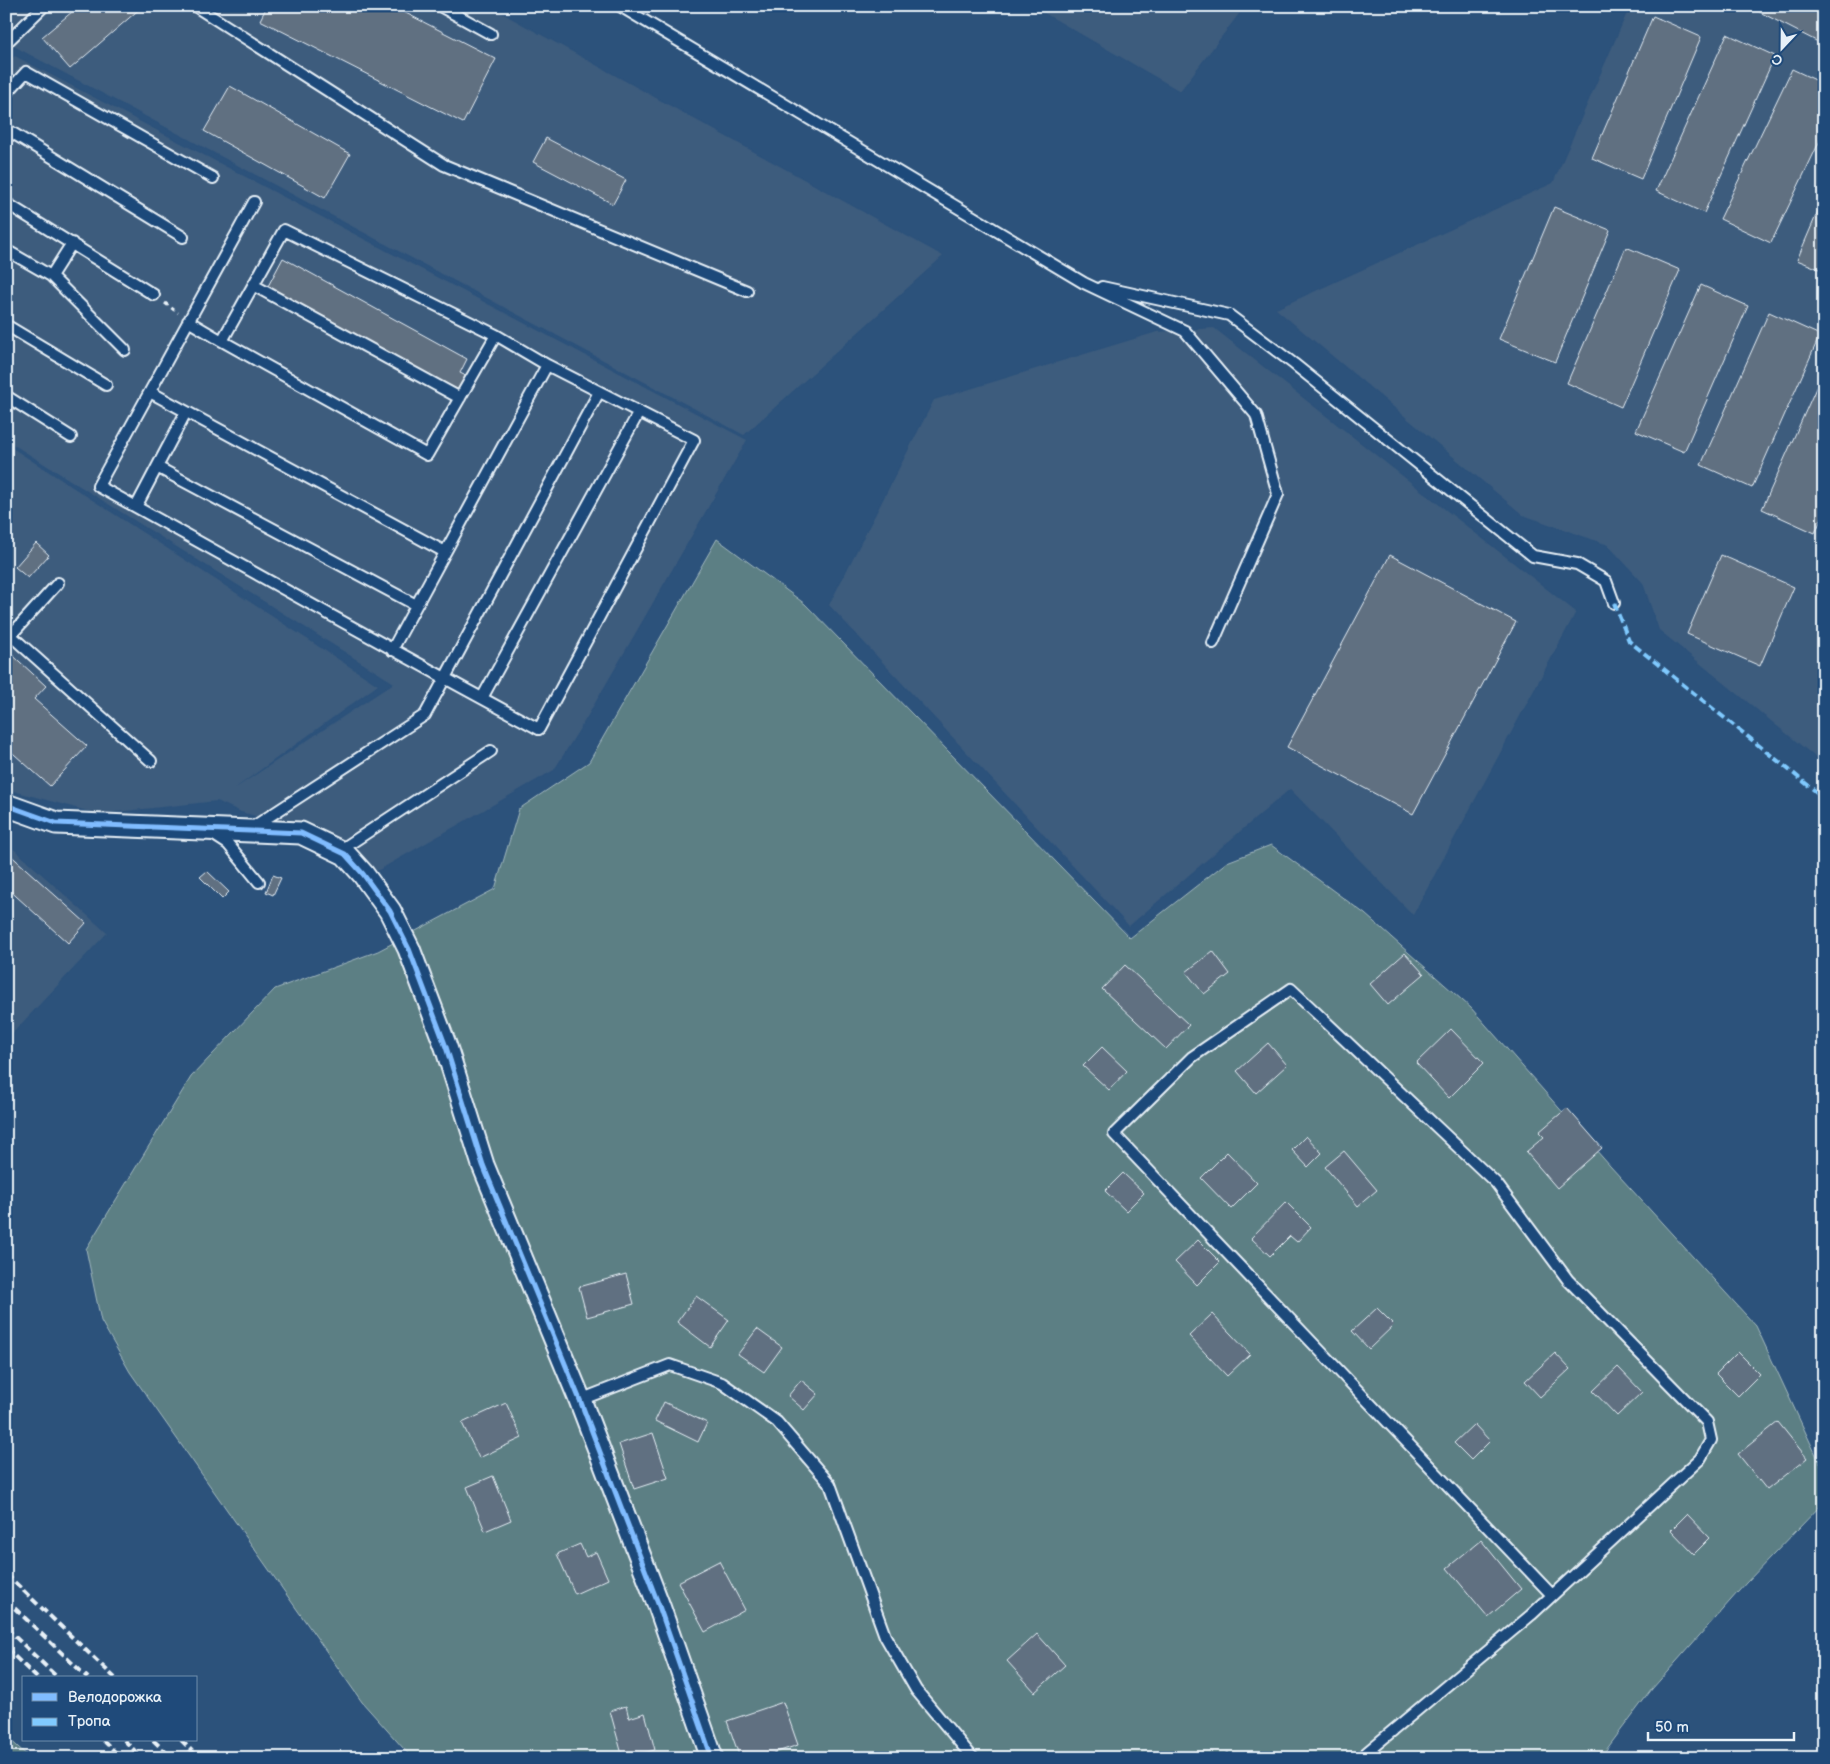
<svg xmlns="http://www.w3.org/2000/svg" width="1830" height="1764" font-family="'Balsamiq Sans',sans-serif">
<style>
.built{fill:#3c5b7d}
.green{fill:#5c7f84;stroke:#a2b8be}
.building{fill:#617081;stroke:#e8f1f8}
.lines{fill:none;stroke-linecap:round;stroke-linejoin:round}
.lane-casing{stroke:#e8f1f8;stroke-width:14}
.street-casing{stroke:#e8f1f8;stroke-width:25}
.path{stroke:#e8f1f8;stroke-width:3;stroke-dasharray:4 4;stroke-linecap:butt}
.lane{stroke:#1f4a7a;stroke-width:10}
.street{stroke:#1f4a7a;stroke-width:21}
.rail{stroke:#e8f1f8;stroke-width:4;stroke-dasharray:8 4;stroke-linecap:butt}
.quiet{stroke:#80caff;stroke-width:4;stroke-dasharray:8 4;stroke-linecap:butt}
.cycleway-casing{stroke:#1f4a7a;stroke-width:8}
.cycleway{stroke:#80bcff;stroke-width:5}
</style>
<rect width="100%" height="100%" fill="#2c527b"/>
<filter id="ink" filterUnits="userSpaceOnUse"><feTurbulence type="fractalNoise" baseFrequency=".02" numOctaves="2"/><feDisplacementMap in="SourceGraphic" scale="10" xChannelSelector="R" yChannelSelector="G"/><feConvolveMatrix kernelMatrix="1 2 1 2 8 2 1 2 1" color-interpolation-filters="sRGB"/></filter>
<g filter="url(#ink)">
<path class="built" d="M 6,6 L 489,6 L 943,256 L 744,435 L 6,42 Z
M 1032,6 L 1245,6 L 1180,91 Z
M 1630,6 L 1824,6 L 1824,764 L 1659,630 L 1643,583 L 1608,545 L 1523,515 L 1276,309 L 1553,183 Z
M 15,56 L 747,440 L 587,717 L 554,770 L 377,871 L 348,847 L 299,828 L 241,812 L 217,801 L 98,814 L 6,789 L 6,444 L 378,685 L 234,789 L 394,683 L 6,440 L 6,64 Z
M 1214,328 L 1576,612 L 1413,915 L 1290,789 L 1129,926 L 829,605 L 934,400 L 1157,332 Z
M 6,842 L 107,933 L 6,1040 Z"/>
<path class="green" d="M 717,539 L 805,604 L 1130,938 L 1227,862 L 1271,845 L 1365,914 L 1471,1008 L 1610,1166 L 1756,1326 L 1824,1472 L 1824,1502 L 1746,1583 L 1652,1689 L 1600,1758 L 412,1758 L 362,1702 L 130,1372 L 101,1321 L 86,1249 L 191,1077 L 275,989 L 378,951 L 495,889 L 519,809 L 589,762 Z
M 6,1736 L 30,1758 L 6,1758 Z"/>
<path class="building" d="M 79,6 L 143,6 L 70,69 L 42,37 Z
M 267,6 L 392,6 L 496,59 L 463,123 L 260,20 Z
M 1748,6 L 1824,6 L 1824,45 Z
M 1653,16 L 1701,37 L 1641,179 L 1592,158 Z
M 1727,34 L 1775,56 L 1704,213 L 1656,191 Z
M 1792,69 L 1824,84 L 1824,132 L 1771,243 L 1720,219 Z
M 230,86 L 350,154 L 325,198 L 204,131 Z
M 546,138 L 626,180 L 613,204 L 533,162 Z
M 1824,197 L 1824,271 L 1797,260 Z
M 1554,207 L 1610,230 L 1555,362 L 1499,339 Z
M 1626,247 L 1680,270 L 1621,407 L 1567,383 Z
M 283,258 L 467,359 L 460,373 L 466,376 L 457,392 L 267,288 Z
M 1701,285 L 1748,306 L 1684,452 L 1636,431 Z
M 1769,312 L 1820,335 L 1752,488 L 1701,465 Z
M 1824,370 L 1824,513 L 1815,533 L 1762,509 Z
M 36,543 L 49,555 L 28,578 L 15,567 Z
M 1390,555 L 1516,622 L 1413,814 L 1287,747 Z
M 1721,555 L 1794,587 L 1760,666 L 1687,634 Z
M 6,649 L 46,686 L 34,699 L 87,746 L 50,786 L 6,747 Z
M 6,851 L 86,923 L 68,943 L 6,887 Z
M 207,871 L 229,892 L 222,899 L 200,877 Z
M 273,875 L 281,878 L 273,895 L 266,892 Z
M 1213,951 L 1230,974 L 1204,994 L 1186,972 Z
M 1405,953 L 1424,974 L 1388,1005 L 1370,984 Z
M 1125,965 L 1189,1025 L 1166,1049 L 1102,989 Z
M 1451,1029 L 1484,1063 L 1449,1098 L 1416,1063 Z
M 1268,1043 L 1287,1065 L 1256,1093 L 1237,1071 Z
M 1102,1047 L 1127,1071 L 1109,1090 L 1083,1066 Z
M 1567,1108 L 1602,1148 L 1557,1188 L 1526,1152 L 1544,1137 L 1539,1132 Z
M 1306,1136 L 1322,1153 L 1308,1167 L 1292,1150 Z
M 1344,1151 L 1377,1190 L 1358,1206 L 1325,1167 Z
M 1227,1152 L 1257,1183 L 1231,1209 L 1201,1178 Z
M 1123,1173 L 1144,1193 L 1126,1211 L 1105,1191 Z
M 1286,1202 L 1311,1227 L 1297,1242 L 1290,1236 L 1270,1256 L 1251,1238 Z
M 1198,1240 L 1220,1262 L 1197,1285 L 1175,1262 Z
M 626,1274 L 634,1304 L 587,1317 L 579,1287 Z
M 696,1296 L 729,1320 L 710,1347 L 677,1322 Z
M 1377,1308 L 1394,1325 L 1369,1349 L 1352,1331 Z
M 1212,1314 L 1250,1354 L 1227,1376 L 1189,1336 Z
M 757,1329 L 782,1347 L 764,1372 L 738,1354 Z
M 1738,1352 L 1760,1374 L 1738,1396 L 1716,1374 Z
M 1555,1353 L 1570,1369 L 1540,1397 L 1525,1381 Z
M 1618,1367 L 1642,1392 L 1617,1416 L 1593,1391 Z
M 801,1380 L 818,1394 L 804,1410 L 788,1396 Z
M 664,1402 L 707,1423 L 698,1442 L 655,1421 Z
M 506,1403 L 522,1438 L 479,1458 L 462,1423 Z
M 1778,1422 L 1807,1458 L 1767,1490 L 1738,1454 Z
M 1474,1424 L 1490,1441 L 1471,1460 L 1454,1443 Z
M 653,1433 L 668,1478 L 634,1489 L 619,1444 Z
M 493,1476 L 511,1520 L 485,1531 L 467,1487 Z
M 1687,1514 L 1710,1538 L 1694,1554 L 1671,1530 Z
M 1481,1540 L 1521,1589 L 1488,1617 L 1447,1568 Z
M 580,1544 L 586,1557 L 596,1552 L 608,1579 L 575,1594 L 557,1554 Z
M 719,1561 L 745,1610 L 705,1632 L 678,1582 Z
M 1037,1634 L 1065,1665 L 1035,1692 L 1007,1661 Z
M 783,1702 L 798,1745 L 759,1758 L 740,1758 L 727,1721 Z
M 626,1706 L 629,1718 L 645,1713 L 655,1750 L 623,1758 L 610,1711 Z
M 1228,1752 L 1232,1758 L 1220,1758 Z"/>
<g class="lines">
<defs>
<path id="lane" d="M 195,6 L 444,165 L 747,291
M 440,6 L 491,34
M 620,6 L 1084,283 L 1185,331 L 1256,415 L 1278,494 L 1213,643
M 6,43 L 44,6
M 6,94 L 26,72 L 213,178
M 6,129 L 183,237
M 254,202 L 98,486 C 245,567 391,650 539,729 L 694,440 L 547,365 L 392,650
M 6,203 L 154,295
M 6,250 L 51,276 L 125,350
M 51,276 L 72,243
M 253,285 L 460,398
M 1102,287 L 1229,315 L 1294,364 L 1533,556 L 1577,564 L 1606,581 L 1614,603
M 188,321 L 222,341
M 6,325 L 106,385
M 496,335 L 427,455 L 222,341 L 284,230 L 496,335 L 547,365
M 150,392 L 445,552
M 6,396 L 71,437
M 186,412 L 157,467 L 416,605
M 136,507 L 157,467
M 6,631 L 151,761
M 11,635 L 58,583
M 482,698 L 639,412
M 253,827 L 425,715 L 599,392
M 211,833 L 228,844 L 259,882
M 339,851 L 491,751
M 580,1400 L 670,1365 L 722,1383 L 777,1422 L 830,1484 L 885,1636 L 916,1690 L 973,1758
M 1360,1758 L 1531,1615 L 1700,1459 L 1711,1440 L 1707,1422 L 1568,1280 L 1496,1183 L 1291,989 L 1192,1057 L 1114,1134 L 1552,1595"/>
<path id="street" d="M 6,805 L 56,823 L 301,833 L 345,854 L 363,874 L 390,911 L 409,949 L 446,1047 L 483,1165 L 580,1400 L 659,1606 L 712,1758"/>
</defs>
<use href="#lane" class="lane-casing"/>
<use href="#street" class="street-casing"/>
<path class="path" d="M 165,303 L 178,313"/>
<use href="#lane" class="lane"/>
<use href="#street" class="street"/>
<path class="rail" d="M 6,1574 L 115,1678
M 6,1600 L 88,1678
M 6,1628 L 58,1678
M 6,1648 L 37,1678
M 103,1740 L 121,1758
M 124,1740 L 142,1758
M 153,1740 L 172,1758
M 181,1740 L 199,1758"/>
<path class="quiet" d="M 1614,603 L 1629,641 L 1824,798"/>
<defs>
<path id="cycleway" d="M 6,805 L 56,823 L 301,833 L 345,854 L 363,874 L 390,911 L 409,949 L 446,1047 L 483,1165 L 580,1400 L 659,1606 L 712,1758"/>
</defs>
<use href="#cycleway" class="cycleway-casing"/>
<use href="#cycleway" class="cycleway"/>
</g>
</g>
<rect width="1830" height="1764" fill="none" stroke="#1f4a7a" stroke-width="25"/>
<rect x="12" y="12" width="1805" height="1739" fill="none" stroke="#e8f1f8" stroke-width="2" filter="url(#ink)"/>
<rect x="22" y="1676" width="175" height="65" fill="#1f4a7a" stroke="#6f8dac"/>
<rect x="32" y="1693" width="25" height="8" fill="#80bcff" stroke="#6f8dac"/>
<text x="68" y="1702" font-size="15" fill="#e8f1f8">Велодорожка</text>
<rect x="32" y="1718" width="25" height="8" fill="#80caff" stroke="#6f8dac"/>
<text x="68" y="1726" font-size="15" fill="#e8f1f8">Тропа</text>
<g transform="translate(1782 48) rotate(202)" stroke="#1f4a7a" stroke-width="4" paint-order="stroke">
<path d="M0-4L9 19L0 12L-9 19Z" fill="#e8f1f8"/>
<text y="-8" font-size="14" font-weight="bold" text-anchor="middle" fill="#e8f1f8">С</text>
</g>
<path d="M1648 1732v8h146v-8" fill="none" stroke="#e8f1f8" stroke-width="2.5"/>
<text x="1655" y="1732" font-size="15" fill="#e8f1f8" stroke="#1f4a7a" stroke-width="4" paint-order="stroke">50 m</text>
</svg>
